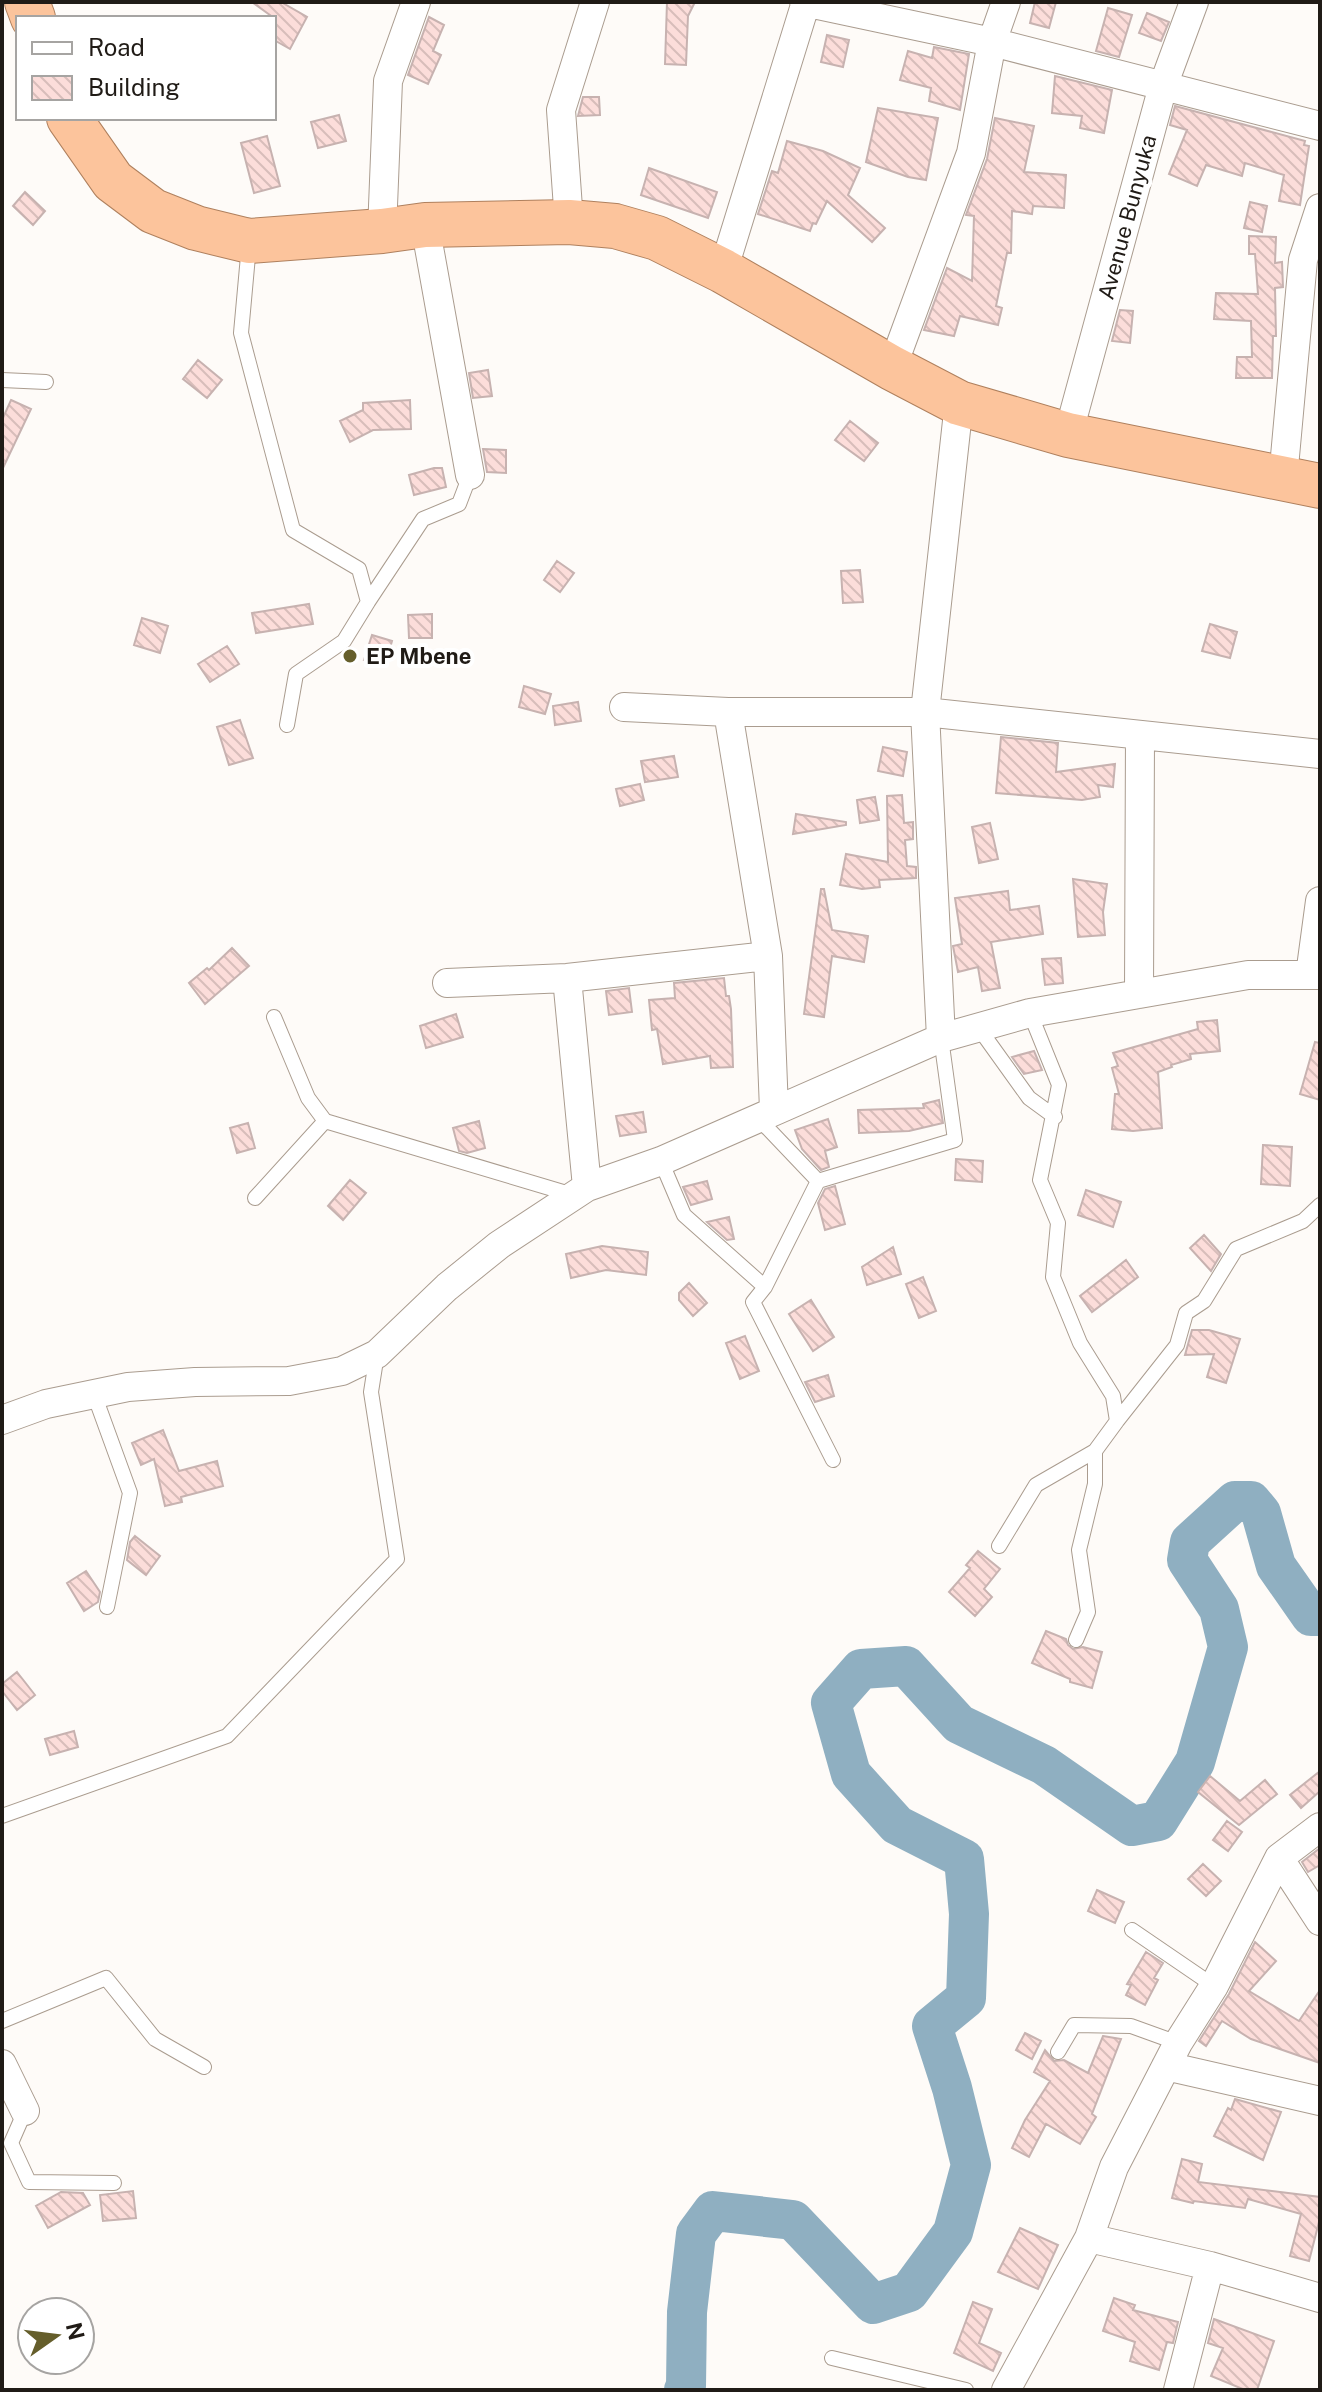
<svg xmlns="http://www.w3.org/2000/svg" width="1322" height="2392" font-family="'Public Sans',sans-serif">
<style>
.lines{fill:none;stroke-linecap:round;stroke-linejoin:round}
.river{stroke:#8fafc1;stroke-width:40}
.building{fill:url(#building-back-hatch);stroke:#c7b2b0;stroke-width:2}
.service-casing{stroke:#aa9c8f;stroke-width:16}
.minor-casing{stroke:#aa9c8f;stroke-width:30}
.trunk-casing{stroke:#af805e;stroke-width:46}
.service{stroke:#fff;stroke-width:14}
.minor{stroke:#fff;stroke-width:28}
.trunk{stroke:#fcc49c;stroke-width:44}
.poi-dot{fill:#655e2b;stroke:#fff;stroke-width:3}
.labels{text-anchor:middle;stroke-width:8;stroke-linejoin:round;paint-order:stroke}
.street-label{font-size:22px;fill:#201b16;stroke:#fff}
.poi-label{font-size:22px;font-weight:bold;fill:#201b16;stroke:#fff;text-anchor:start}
</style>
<defs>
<pattern id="building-back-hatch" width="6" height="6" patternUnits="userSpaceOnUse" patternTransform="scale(2)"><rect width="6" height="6" fill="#fcddda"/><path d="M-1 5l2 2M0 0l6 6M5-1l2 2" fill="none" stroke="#d8bdba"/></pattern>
</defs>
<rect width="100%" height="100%" fill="#fefbf8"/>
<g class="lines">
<path class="river" d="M 684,2390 L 686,2386 L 687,2312 L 696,2234 L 713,2211 L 793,2220 L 873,2304 L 909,2292 L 953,2232 L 971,2165 L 952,2088 L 932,2026 L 966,1998 L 969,1914 L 964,1859 L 897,1825 L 851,1774 L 831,1703 L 861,1669 L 906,1666 L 959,1724 L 1044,1765 L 1132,1826 L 1158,1821 L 1195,1762 L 1228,1647 L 1219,1609 L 1187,1560 L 1190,1542 L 1235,1501 L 1251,1501 L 1261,1513 L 1276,1566 L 1311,1616 L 1320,1616"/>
</g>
<path class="building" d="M 252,2 L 281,2 L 307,17 L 290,49 L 274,40 L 274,18 Z
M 667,2 L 695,2 L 688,16 L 686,65 L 665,64 Z
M 1035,2 L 1056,2 L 1049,28 L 1030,23 Z
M 1108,8 L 1132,15 L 1119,57 L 1096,51 Z
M 1147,13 L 1169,22 L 1161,41 L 1139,33 Z
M 429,17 L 444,25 L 433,51 L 441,55 L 428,84 L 408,75 Z
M 827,35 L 849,40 L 843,67 L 821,62 Z
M 934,47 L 969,54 L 960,110 L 929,101 L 931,88 L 900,80 L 908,51 L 932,58 Z
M 1055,76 L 1112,90 L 1104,133 L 1080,128 L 1082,116 L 1052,113 Z
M 583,97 L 599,97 L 600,115 L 578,116 Z
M 1175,106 L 1305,141 L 1304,145 L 1309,146 L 1300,205 L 1279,201 L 1284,175 L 1245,163 L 1242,176 L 1206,165 L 1197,186 L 1169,174 L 1187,130 L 1170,125 Z
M 878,108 L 938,118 L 926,180 L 908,177 L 866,162 Z
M 339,115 L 346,141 L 318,148 L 311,122 Z
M 995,118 L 1034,126 L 1024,172 L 1066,175 L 1064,208 L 1033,206 L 1032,214 L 1012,211 L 1011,253 L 1007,253 L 996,306 L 1002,308 L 998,325 L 960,316 L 954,336 L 924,330 L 947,268 L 972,281 L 974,216 L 966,215 L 987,159 Z
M 267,136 L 280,186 L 254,193 L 241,143 Z
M 787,141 L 823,151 L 860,168 L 848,195 L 885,228 L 872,242 L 827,201 L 816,224 L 813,223 L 810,231 L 758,214 L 772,171 L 778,173 Z
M 649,168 L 717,192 L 708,218 L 641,195 Z
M 25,192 L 45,211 L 33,225 L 13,206 Z
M 1250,202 L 1267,206 L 1262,232 L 1244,228 Z
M 1249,236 L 1276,237 L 1275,263 L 1282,262 L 1283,287 L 1275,288 L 1276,336 L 1273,336 L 1272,378 L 1236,378 L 1237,357 L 1252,357 L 1251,321 L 1214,319 L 1216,293 L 1258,294 L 1255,254 L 1249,254 Z
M 1120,310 L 1133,311 L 1130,343 L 1112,341 Z
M 198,360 L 222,380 L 207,398 L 183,379 Z
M 488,370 L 492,396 L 473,398 L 469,373 Z
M 11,400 L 31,409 L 2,470 L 2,420 Z
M 410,400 L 411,429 L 373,430 L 350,442 L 340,421 L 363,410 L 363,403 Z
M 850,421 L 878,443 L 864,461 L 835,440 Z
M 483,449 L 506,450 L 506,473 L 487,472 Z
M 434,468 L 442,468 L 446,487 L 414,495 L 409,475 Z
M 557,561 L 574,573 L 560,592 L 544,580 Z
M 860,570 L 863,602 L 843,603 L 841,571 Z
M 309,604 L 313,624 L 256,633 L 252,613 Z
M 432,614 L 432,638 L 409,638 L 408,615 Z
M 142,618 L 168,626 L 160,653 L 134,645 Z
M 1210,624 L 1237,632 L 1230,658 L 1202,651 Z
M 372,635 L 392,641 L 385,666 L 364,660 Z
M 227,646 L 239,664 L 210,682 L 198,664 Z
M 524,686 L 551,694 L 545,714 L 519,707 Z
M 578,702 L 581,721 L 555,725 L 553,706 Z
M 240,720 L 253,758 L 229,765 L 217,727 Z
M 1001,737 L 1058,743 L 1056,772 L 1115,764 L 1113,787 L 1098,785 L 1100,797 L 1082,800 L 996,793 Z
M 883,747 L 907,752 L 903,776 L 878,771 Z
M 674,756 L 678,777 L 645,782 L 641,761 Z
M 640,784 L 644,800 L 620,806 L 616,789 Z
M 902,795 L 904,823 L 913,822 L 913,839 L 905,840 L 907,866 L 916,867 L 916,878 L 879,880 L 880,887 L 862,889 L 840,885 L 846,854 L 888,862 L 887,796 Z
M 875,797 L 879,820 L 860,823 L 857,800 Z
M 796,814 L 846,822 L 846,825 L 793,834 Z
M 990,823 L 998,859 L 979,863 L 972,827 Z
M 1073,879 L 1107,884 L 1103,912 L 1105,935 L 1078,937 Z
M 821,889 L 824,889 L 832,930 L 868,936 L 864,962 L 832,956 L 824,1017 L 804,1014 Z
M 1008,891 L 1010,910 L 1039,906 L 1043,934 L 991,942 L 1000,988 L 982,991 L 978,967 L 958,972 L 953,946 L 962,944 L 955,898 Z
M 232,948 L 249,966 L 205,1004 L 189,983 L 207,968 L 209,970 Z
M 1061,958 L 1063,983 L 1045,985 L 1042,959 Z
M 724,978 L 726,996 L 729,996 L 731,1009 L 733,1067 L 711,1068 L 710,1056 L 663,1064 L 657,1029 L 652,1030 L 649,1000 L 675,998 L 674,983 Z
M 629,988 L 632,1012 L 609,1015 L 606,991 Z
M 456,1014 L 463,1037 L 426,1048 L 420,1026 Z
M 1217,1020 L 1220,1051 L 1190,1054 L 1191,1059 L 1171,1065 L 1172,1067 L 1158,1072 L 1162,1128 L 1133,1131 L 1112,1129 L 1115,1094 L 1119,1094 L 1112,1068 L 1118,1066 L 1113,1053 L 1198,1029 L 1197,1022 Z
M 1315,1042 L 1320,1043 L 1320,1100 L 1300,1094 Z
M 1034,1051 L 1042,1070 L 1024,1074 L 1012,1057 Z
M 939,1100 L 943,1123 L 909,1131 L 859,1133 L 858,1110 L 924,1108 L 923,1104 Z
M 643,1112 L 646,1132 L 620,1136 L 616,1116 Z
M 828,1119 L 837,1147 L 825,1151 L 829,1167 L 821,1170 L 802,1149 L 795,1130 Z
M 479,1121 L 485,1148 L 467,1153 L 459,1151 L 453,1128 Z
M 248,1123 L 255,1148 L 237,1153 L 230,1128 Z
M 1263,1145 L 1292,1147 L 1290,1186 L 1261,1184 Z
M 956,1159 L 983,1161 L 982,1182 L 955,1180 Z
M 350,1180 L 366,1193 L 343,1220 L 328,1206 Z
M 707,1181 L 712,1199 L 691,1205 L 683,1187 Z
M 835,1186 L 845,1224 L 825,1230 L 818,1203 L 825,1189 Z
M 1086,1190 L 1121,1202 L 1113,1227 L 1078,1215 Z
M 729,1217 L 734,1239 L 727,1240 L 707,1222 Z
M 1204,1235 L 1221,1254 L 1211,1271 L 1190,1248 Z
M 602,1246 L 648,1252 L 646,1275 L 606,1270 L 571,1278 L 566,1254 Z
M 893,1247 L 901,1274 L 867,1285 L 862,1267 Z
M 1126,1260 L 1138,1277 L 1092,1312 L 1080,1296 Z
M 923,1277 L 936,1311 L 919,1318 L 906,1284 Z
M 689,1283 L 707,1303 L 693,1316 L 679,1300 L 679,1293 Z
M 811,1300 L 834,1337 L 813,1351 L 789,1314 Z
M 1192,1330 L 1209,1330 L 1240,1339 L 1226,1383 L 1207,1377 L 1214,1354 L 1185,1355 Z
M 745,1336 L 759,1371 L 740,1379 L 726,1343 Z
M 828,1375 L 834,1396 L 815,1402 L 805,1382 Z
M 163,1430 L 179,1471 L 217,1461 L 223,1486 L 181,1497 L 182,1502 L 165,1506 L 154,1459 L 141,1465 L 132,1443 Z
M 135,1536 L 160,1556 L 146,1575 L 127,1560 L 130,1542 Z
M 978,1551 L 1000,1569 L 984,1589 L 992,1597 L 975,1616 L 949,1592 L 970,1568 L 966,1565 Z
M 86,1571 L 100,1592 L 98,1602 L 84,1611 L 67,1583 Z
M 1046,1631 L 1066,1639 L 1068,1645 L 1073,1649 L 1083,1647 L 1102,1652 L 1092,1688 L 1070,1682 L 1070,1679 L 1032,1663 Z
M 17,1672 L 35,1695 L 17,1710 L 2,1691 L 2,1684 Z
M 74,1731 L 78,1747 L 50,1755 L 45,1739 Z
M 1320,1771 L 1320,1791 L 1301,1808 L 1290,1795 Z
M 1210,1776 L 1240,1801 L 1265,1780 L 1277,1794 L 1239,1825 L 1198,1792 Z
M 1227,1821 L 1242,1832 L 1228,1851 L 1213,1840 Z
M 1320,1848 L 1320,1865 L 1308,1872 L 1302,1862 Z
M 1203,1864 L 1221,1881 L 1206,1896 L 1188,1879 Z
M 1097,1890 L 1124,1902 L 1115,1923 L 1088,1911 Z
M 1255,1942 L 1276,1961 L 1249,1991 L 1299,2021 L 1320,1990 L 1320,2063 L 1251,2039 L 1222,2021 L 1206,2046 L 1199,2041 L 1229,1994 Z
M 1146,1952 L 1163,1963 L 1154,1978 L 1158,1980 L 1145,2005 L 1126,1995 L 1131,1985 L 1127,1984 Z
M 1025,2033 L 1041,2041 L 1032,2059 L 1016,2050 Z
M 1103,2036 L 1121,2039 L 1092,2114 L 1096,2117 L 1080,2144 L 1046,2124 L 1029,2157 L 1012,2148 L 1025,2120 L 1050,2081 L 1034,2072 L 1045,2050 L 1054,2061 L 1064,2060 L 1088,2073 Z
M 1235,2099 L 1281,2112 L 1263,2160 L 1214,2136 L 1228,2108 L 1231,2110 Z
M 1182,2159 L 1202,2164 L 1198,2182 L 1320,2197 L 1320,2218 L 1309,2261 L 1290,2256 L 1301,2214 L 1248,2199 L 1245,2208 L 1194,2201 L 1193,2203 L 1172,2198 Z
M 133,2191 L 136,2218 L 103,2221 L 100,2195 Z
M 61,2192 L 83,2193 L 90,2205 L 48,2228 L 36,2206 Z
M 1020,2228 L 1058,2245 L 1038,2289 L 998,2272 Z
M 1114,2298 L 1135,2305 L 1133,2310 L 1178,2322 L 1173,2343 L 1167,2342 L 1159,2370 L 1130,2361 L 1135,2342 L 1103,2331 Z
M 973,2302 L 992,2309 L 979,2343 L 1001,2353 L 993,2371 L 954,2353 Z
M 1214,2319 L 1274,2341 L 1257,2390 L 1245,2390 L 1211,2376 L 1223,2348 L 1208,2343 Z"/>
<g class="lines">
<defs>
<path id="service" d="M 249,245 L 241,333 L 293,530 L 359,569 L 368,602 L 344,641 L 296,674 L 287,725
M 2,380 L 46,382
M 368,602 L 423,519 L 459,504 L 470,475
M 1030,1013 L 1059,1085 L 1040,1180 L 1058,1223 L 1053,1277 L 1080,1343 L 1113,1396 L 1117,1421 L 1095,1451 L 1095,1484 L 1079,1550 L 1088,1612 L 1076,1640
M 274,1017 L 308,1098 L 325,1121
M 978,1027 L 1029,1098 L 1055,1117
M 758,1118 L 818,1181 L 765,1287 L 753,1302 L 833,1460
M 661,1161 L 684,1215 L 765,1287
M 818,1181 L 955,1140 L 941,1038
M 255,1198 L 325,1121 L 573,1195
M 94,1394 L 130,1493 L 107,1607
M 1117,1421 L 1177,1345 L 1186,1313 L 1204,1301 L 1236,1249 L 1303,1221 L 1320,1205
M 999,1546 L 1036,1485 L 1095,1451
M 2,1816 L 227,1736 L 397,1559 L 371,1392 L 377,1354
M 1132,1930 L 1214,1986
M 2,2021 L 106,1978 L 155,2039 L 204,2067
M 1058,2052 L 1074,2025 L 1131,2026 L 1178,2043
M 25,2111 L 11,2143 L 29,2182 L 114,2183
M 832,2358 L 966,2390"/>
<path id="minor" d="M 804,2 L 992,42 L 1320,126
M 569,222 L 561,110 L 595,2
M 425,225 L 470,475
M 382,231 L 388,81 L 416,2
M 723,271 L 806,2
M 892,368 L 971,153 L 992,42 L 1006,2
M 1068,435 L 1163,86 L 1194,2
M 1283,478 L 1303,260 L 1320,208
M 624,707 L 728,712 L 925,712 L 1320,754
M 728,712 L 768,956 L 774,1110
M 1310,975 L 1320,901
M 567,978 L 587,1187
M 447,983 L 567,978 L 768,956
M 1139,994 L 1140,735
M 941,1038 L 1030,1013 L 1248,975 L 1320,975
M 2,1420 L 46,1404 L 128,1387 L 195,1382 L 289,1381 L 342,1371 L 377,1354 L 447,1287 L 499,1245 L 587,1187 L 661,1161 L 941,1038 L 925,712 L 959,403
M 1279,1858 L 1320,1921
M 2,2064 L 25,2111
M 1166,2066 L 1320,2101
M 1089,2238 L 1210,2266 L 1320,2298
M 1006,2390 L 1089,2238 L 1114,2167 L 1178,2043 L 1214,1986 L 1279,1858 L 1320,1827
M 1178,2390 L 1210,2266"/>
<path id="trunk" d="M 27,2 L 33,18
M 69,118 L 113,181 L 153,211 L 196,228 L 249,241 L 382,231 L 425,225 L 569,222 L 615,226 L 657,238 L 723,271 L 892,368 L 959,403 L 1068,435 L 1320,486"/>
</defs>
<use href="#service" class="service-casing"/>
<use href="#minor" class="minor-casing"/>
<use href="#trunk" class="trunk-casing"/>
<use href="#service" class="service"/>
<use href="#minor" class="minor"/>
<use href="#trunk" class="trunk"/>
</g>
<circle class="poi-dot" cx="350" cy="656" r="8"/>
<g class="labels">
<g class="street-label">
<text transform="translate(1127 217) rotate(-75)" y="8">Avenue Bunyuka</text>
</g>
<g class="poi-label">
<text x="366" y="664">EP Mbene</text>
</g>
</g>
<rect width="1322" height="2392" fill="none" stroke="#201b16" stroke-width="8"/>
<rect x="16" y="16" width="260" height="104" fill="#ffffff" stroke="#a6a4a2" stroke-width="2"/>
<rect x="32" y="42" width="40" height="12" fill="#ffffff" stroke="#a6a4a2" stroke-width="2"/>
<text x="88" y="56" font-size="24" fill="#201b16">Road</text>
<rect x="32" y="76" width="40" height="24" fill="url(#building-back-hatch)" stroke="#a6a4a2" stroke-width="2"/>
<text x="88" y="96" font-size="24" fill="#201b16">Building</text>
<g transform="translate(56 2336) rotate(76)"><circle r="38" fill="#ffffff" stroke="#a6a4a2" stroke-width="2"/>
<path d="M0-6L14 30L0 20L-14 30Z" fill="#655e2b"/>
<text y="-12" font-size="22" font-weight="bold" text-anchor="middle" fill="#201b16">N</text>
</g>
</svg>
